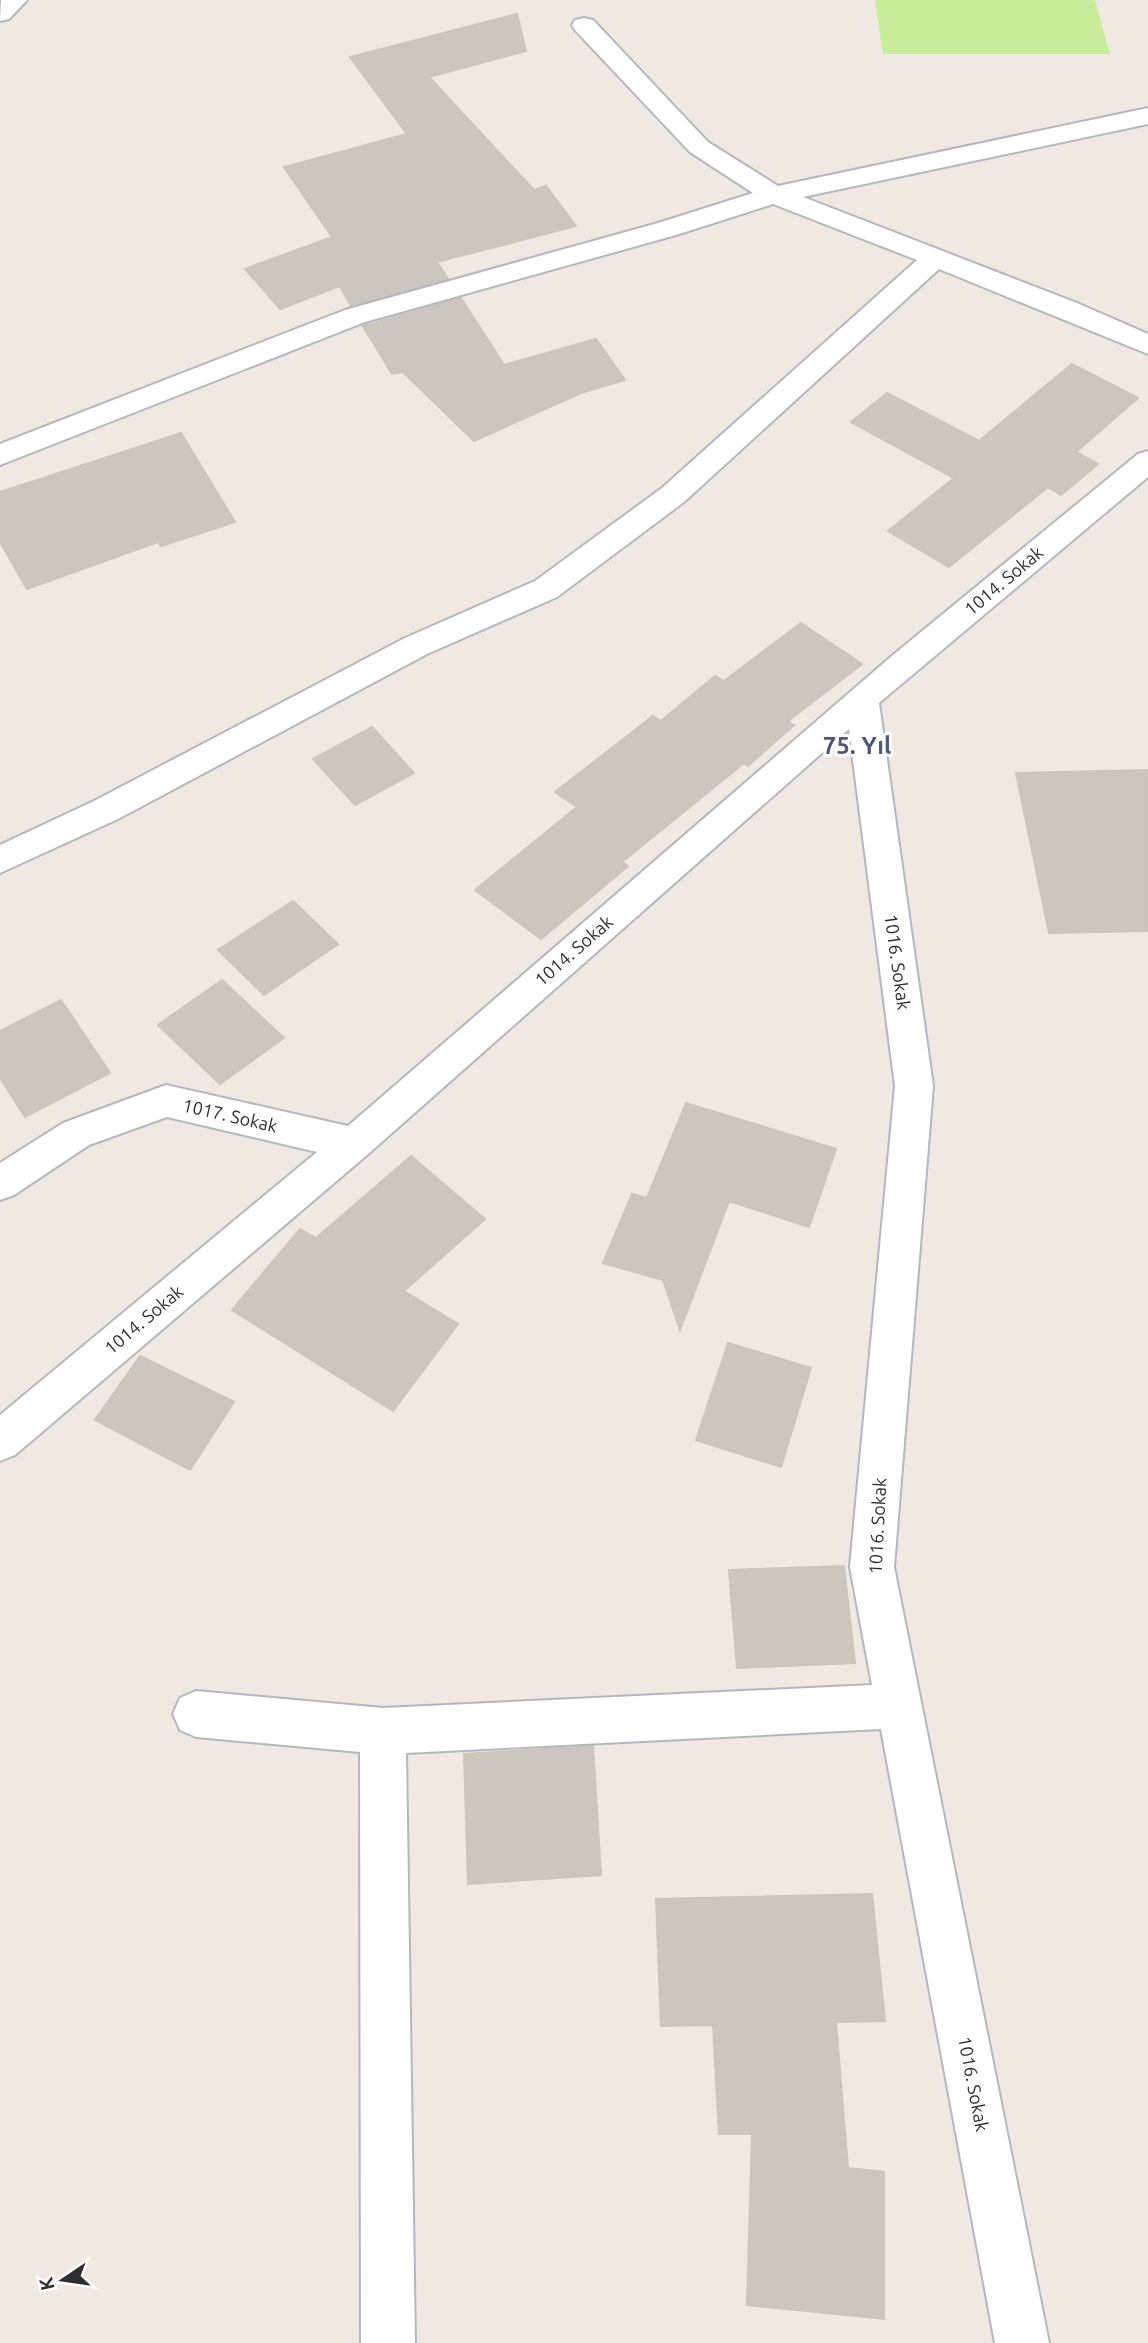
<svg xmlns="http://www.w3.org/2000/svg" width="1148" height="2343" font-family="Ubuntu,sans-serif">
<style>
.pitch{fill:#c9ec9a}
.building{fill:#cbc7bf;stroke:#cbc5ba;stroke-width:2}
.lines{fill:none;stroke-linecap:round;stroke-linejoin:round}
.street-casing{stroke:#b4b7c1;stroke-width:4}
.street{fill:#fff;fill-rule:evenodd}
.labels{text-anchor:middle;stroke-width:6;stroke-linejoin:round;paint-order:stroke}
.street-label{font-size:18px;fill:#2e2e2e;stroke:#fff}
.district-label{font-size:24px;font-weight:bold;fill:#4d5680;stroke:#fff}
</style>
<rect width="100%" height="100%" fill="#efe9e1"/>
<path class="pitch" d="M 875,0 L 1095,0 L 1110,54 L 883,54 Z"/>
<path class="building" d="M 517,14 L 526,51 L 429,77 L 534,190 L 546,186 L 576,226 L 437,262 L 448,279 L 351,306 L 340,286 L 280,309 L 245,269 L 332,237 L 284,167 L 407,134 L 350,57 Z
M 461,298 L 504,365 L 596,339 L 625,380 L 581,393 L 474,441 L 403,372 L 392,374 L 363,326 Z
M 1072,364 L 1138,398 L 1076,452 L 1098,464 L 1061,495 L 1048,487 L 949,567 L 888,531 L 954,478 L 851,422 L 887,393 L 979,441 Z
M 181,433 L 235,522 L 161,546 L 158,542 L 27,589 L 0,542 L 0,492 Z
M 801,623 L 862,664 L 788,721 L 794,725 L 748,766 L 744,763 L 622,862 L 628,866 L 541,939 L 475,890 L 577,807 L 555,792 L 653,716 L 661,721 L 715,676 L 724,681 Z
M 372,727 L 414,773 L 355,805 L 313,759 Z
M 1148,770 L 1148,931 L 1049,933 L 1016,773 Z
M 293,901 L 338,944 L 264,995 L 218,950 Z
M 222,980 L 284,1038 L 220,1084 L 158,1025 Z
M 61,1000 L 110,1073 L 25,1117 L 0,1078 L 0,1031 Z
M 686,1103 L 836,1149 L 809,1227 L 729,1201 L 680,1330 L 663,1280 L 603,1263 L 632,1194 L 647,1198 Z
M 411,1156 L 485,1219 L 404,1291 L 458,1324 L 393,1411 L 232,1310 L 300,1229 L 316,1238 Z
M 728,1343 L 811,1368 L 781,1467 L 696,1440 Z
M 140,1356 L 234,1402 L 190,1470 L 95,1420 Z
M 844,1566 L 855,1663 L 737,1668 L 729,1570 Z
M 593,1746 L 601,1875 L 468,1884 L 464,1754 Z
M 872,1894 L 885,2021 L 836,2022 L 848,2168 L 884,2172 L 884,2319 L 747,2305 L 752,2134 L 719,2134 L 713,2025 L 661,2026 L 656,1899 Z"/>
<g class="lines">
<defs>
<path id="street" d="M 27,0 L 9,19 L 0,21 L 1,0 Z
M 584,18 L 593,20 L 708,142 L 778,186 L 1148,108 L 1148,124 L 803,197 L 1077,303 L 1148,334 L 1148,354 L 939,269 L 684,502 L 557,597 L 427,654 L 118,819 L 0,873 L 0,845 L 94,801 L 405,638 L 535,581 L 662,488 L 917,260 L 773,204 L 676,235 L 365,322 L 0,465 L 0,444 L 345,310 L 658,223 L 753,193 L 690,152 L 575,30 L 572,25 L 575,20 Z
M 1148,451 L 1148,477 L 879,703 L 933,1086 L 894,1567 L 1049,2343 L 995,2343 L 881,1729 L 406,1753 L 415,2343 L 361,2343 L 360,1752 L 196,1737 L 180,1730 L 173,1714 L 180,1698 L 196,1691 L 383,1708 L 872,1685 L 850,1567 L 895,1086 L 849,729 L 367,1155 L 15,1455 L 0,1461 L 0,1415 L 317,1152 L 167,1117 L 89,1145 L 14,1195 L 0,1200 L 0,1163 L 63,1123 L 166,1085 L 348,1126 L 893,655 L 1138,454 Z"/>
</defs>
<use href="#street" class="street-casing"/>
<use href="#street" class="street"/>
</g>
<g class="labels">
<g class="street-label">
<text transform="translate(1004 581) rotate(-40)" y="6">1014. Sokak</text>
<text transform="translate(574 951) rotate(-41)" y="6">1014. Sokak</text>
<text transform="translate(897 962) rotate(82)" y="6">1016. Sokak</text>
<text transform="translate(230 1116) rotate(13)" y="6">1017. Sokak</text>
<text transform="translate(144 1320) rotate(-40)" y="6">1014. Sokak</text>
<text transform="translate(878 1526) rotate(-87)" y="6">1016. Sokak</text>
<text transform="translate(973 2084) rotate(79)" y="6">1016. Sokak</text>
</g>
<g class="district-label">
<text x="857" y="754">75. Yıl</text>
</g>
</g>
<g transform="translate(63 2280) rotate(257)" stroke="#ffffff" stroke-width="5" paint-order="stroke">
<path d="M0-5L12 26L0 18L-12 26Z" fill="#2e2e2e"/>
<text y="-10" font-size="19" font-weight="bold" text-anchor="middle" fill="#2e2e2e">K</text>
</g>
</svg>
